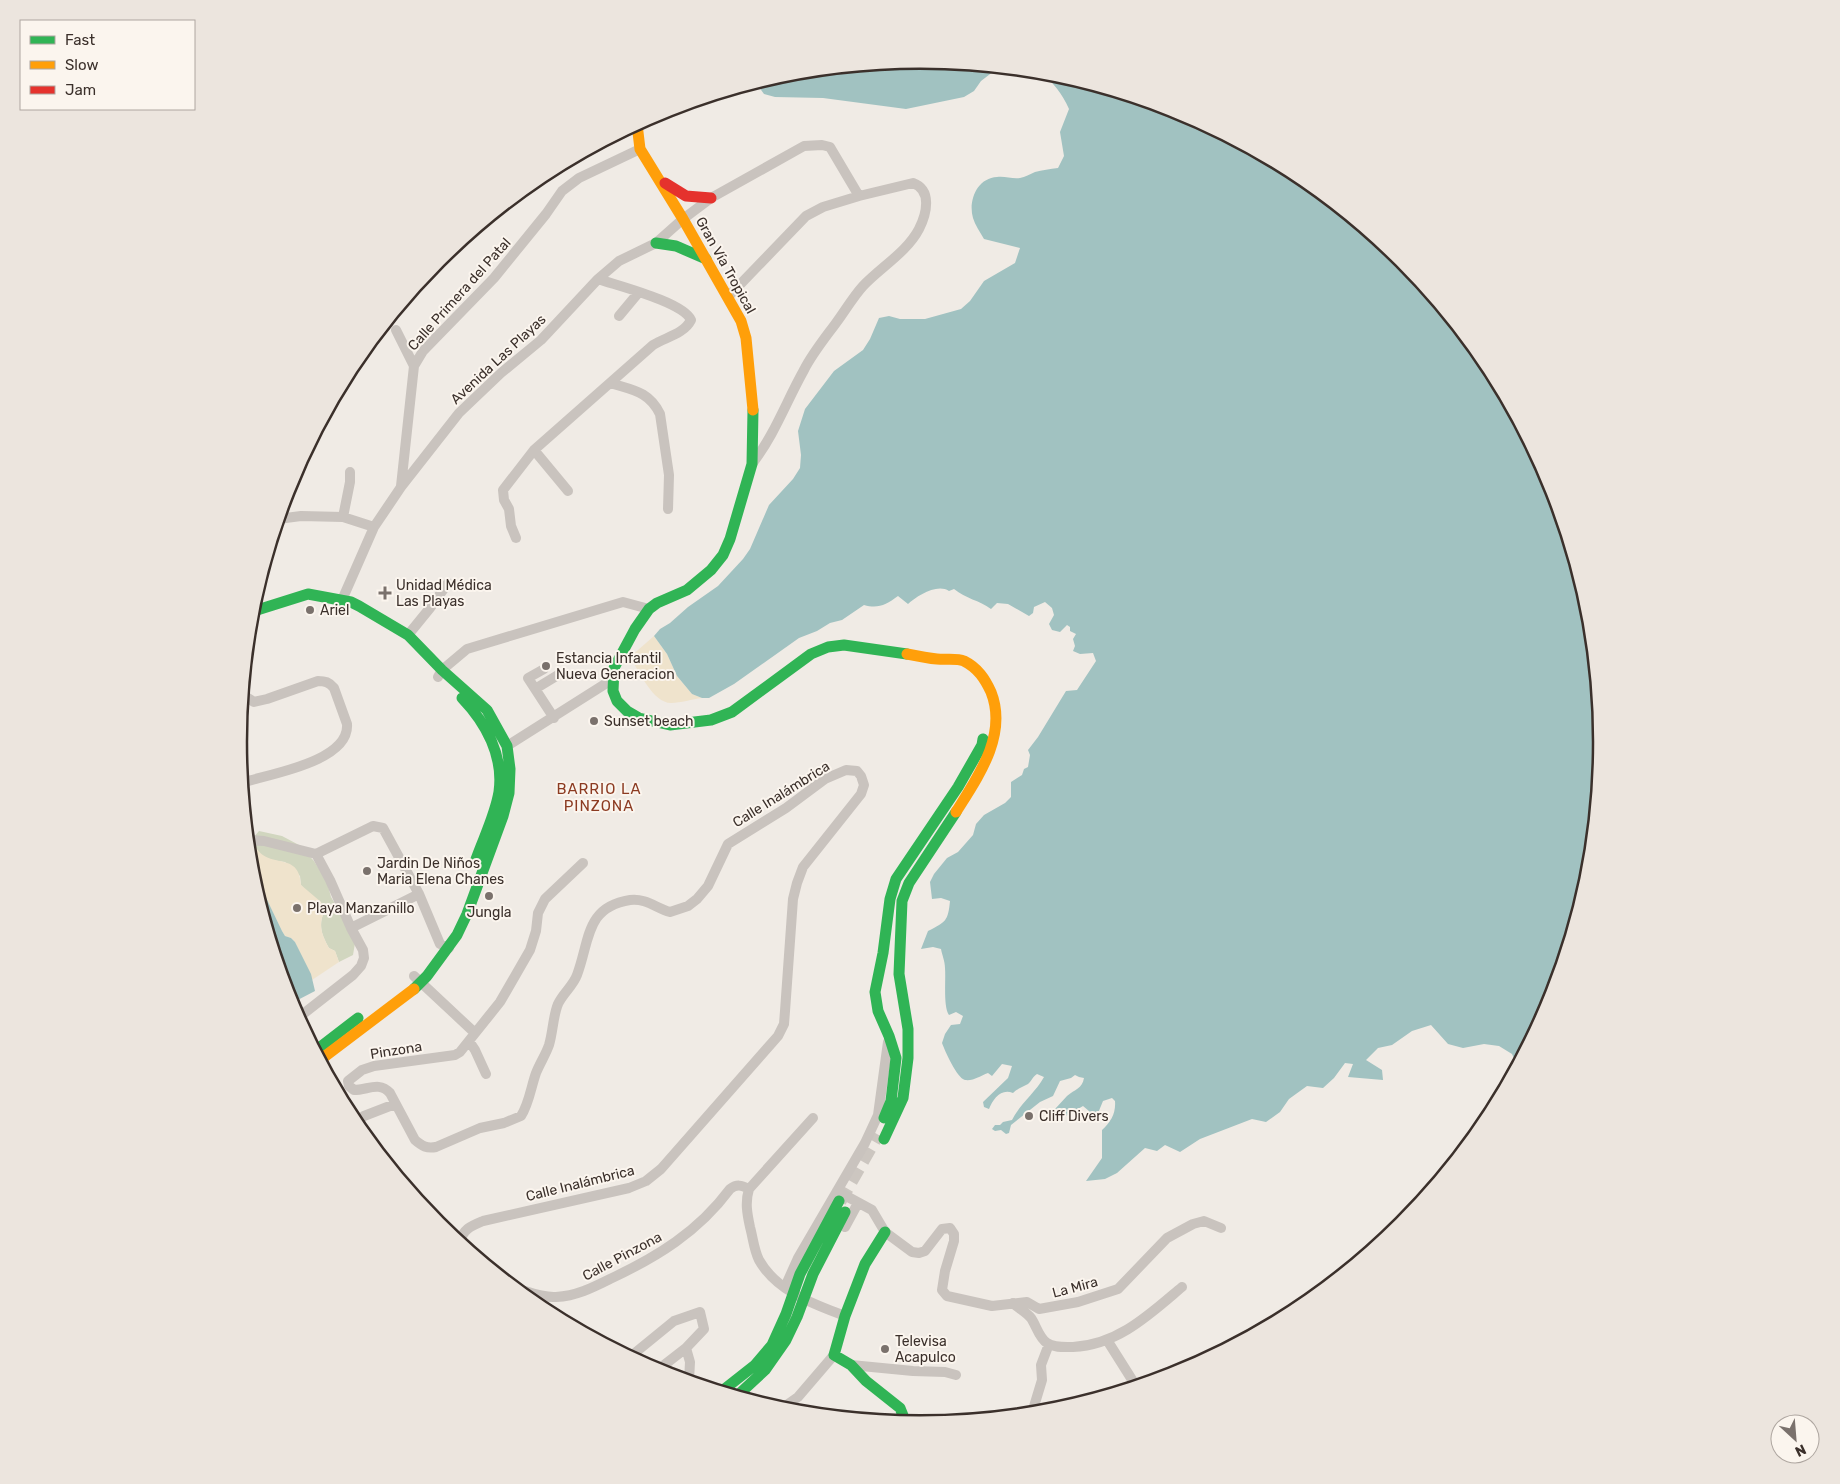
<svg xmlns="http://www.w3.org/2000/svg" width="1840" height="1484" font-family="Rubik,sans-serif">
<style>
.green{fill:#d1d6bf}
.sand{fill:#efe3cc}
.water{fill:#a1c2c1}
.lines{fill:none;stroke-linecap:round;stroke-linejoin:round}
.primary-tunnel{stroke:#ccc6c0;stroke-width:15;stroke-dasharray:15 8;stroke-linecap:butt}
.street{stroke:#c9c3be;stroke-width:10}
.fast{stroke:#30b455;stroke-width:11}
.slow{stroke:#ff9f0a;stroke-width:11}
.jam{stroke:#e5322d;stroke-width:11}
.poi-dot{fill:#7a716c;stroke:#fbf5ee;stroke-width:2}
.labels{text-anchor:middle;stroke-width:4;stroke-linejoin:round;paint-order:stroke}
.street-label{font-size:14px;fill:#3b302b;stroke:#fbf5ee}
.poi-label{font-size:14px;fill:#3b302b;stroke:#fbf5ee;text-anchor:start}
.neighbourhood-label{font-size:15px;letter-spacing:1px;fill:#8c3b22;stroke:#fbf5ee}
.rim{fill:none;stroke:#3b302b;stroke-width:2.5}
</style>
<rect width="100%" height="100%" fill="#f0ebe5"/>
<path class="green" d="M 259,831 L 282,836 L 299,845 L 314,861 L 327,882 L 331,897 L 340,912 L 355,943 L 353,955 L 339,962 L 335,951 L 329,948 C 322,935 318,926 324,912 L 301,885 L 300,876 L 285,862 L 272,860 L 262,856 L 256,849 L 253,838 Z"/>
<path class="sand" d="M 654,636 L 667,654 L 677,676 L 692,694 L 702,698 C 692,699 681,703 671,703 C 653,703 639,671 630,657 Z
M 253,842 C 266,873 299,848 301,885 L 321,902 L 324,912 C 318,926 322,935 329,948 L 335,951 L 339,962 L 312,980 L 295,942 L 291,938 L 285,936 L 282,931 L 253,871 L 250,864 L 248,843 Z"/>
<path class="water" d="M 920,60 L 998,68 L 981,81 L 974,91 L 964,97 L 906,109 L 823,98 L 775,97 L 764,94 L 756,83 L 787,73 Z
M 1041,72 L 1053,73 L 1181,112 L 1299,175 L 1402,260 L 1487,363 L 1550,481 L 1589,609 L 1602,742 L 1589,875 L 1550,1003 L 1517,1065 L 1512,1054 L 1499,1046 L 1484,1044 L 1463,1048 L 1448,1044 L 1431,1025 L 1412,1031 L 1392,1045 L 1378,1048 L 1366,1060 L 1382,1070 L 1383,1080 L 1348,1077 L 1353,1064 L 1345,1063 L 1334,1078 L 1323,1088 L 1307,1086 L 1289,1099 L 1280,1112 L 1266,1122 L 1252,1119 L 1200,1139 L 1180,1152 L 1165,1145 L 1157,1151 L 1145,1148 L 1117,1173 L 1105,1179 L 1086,1181 L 1102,1158 L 1102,1130 C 1111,1122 1116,1113 1115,1101 L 1112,1098 L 1103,1101 L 1096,1118 L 1088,1115 L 1089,1111 L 1083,1106 C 1074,1112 1065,1115 1058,1122 L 1055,1109 C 1059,1105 1063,1100 1067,1096 C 1075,1089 1082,1089 1084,1078 L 1079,1077 L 1075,1075 L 1071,1078 L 1060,1081 L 1053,1096 L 1040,1102 L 1011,1125 L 1009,1133 L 1006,1134 L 1001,1130 L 995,1131 L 992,1129 L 995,1125 L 1000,1125 L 1003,1122 L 1012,1120 C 1020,1104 1035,1093 1044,1077 L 1037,1074 C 1032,1077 1032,1081 1028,1084 C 1023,1087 1018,1088 1013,1093 C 1001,1088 993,1099 989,1109 L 984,1107 L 983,1102 L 1008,1078 L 1012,1066 L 1002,1064 L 992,1076 L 988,1073 C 980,1076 974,1081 965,1080 C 957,1078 945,1051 942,1043 L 945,1034 L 951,1025 L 960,1024 L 963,1016 L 956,1012 L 949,1015 C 943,1006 946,980 945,968 C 945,961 942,955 941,949 L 933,947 L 921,949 L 928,931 C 946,922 948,921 950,901 L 941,898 L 932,899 L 930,882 L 934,874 L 947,858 L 958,852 L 973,835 L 976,824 L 984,815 L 1005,803 L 1011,797 L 1011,782 L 1022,775 L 1024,769 L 1028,767 L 1030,755 L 1028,750 L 1038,737 L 1066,691 L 1077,690 L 1096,661 L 1093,653 L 1080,654 L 1073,651 L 1075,646 L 1073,639 L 1076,634 L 1070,631 L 1070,627 L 1067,625 L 1060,632 L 1052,630 L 1049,624 L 1054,615 L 1052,608 L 1045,602 L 1034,607 L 1033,613 L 1029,616 L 1008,604 L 997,603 L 991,609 C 979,600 966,599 954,589 L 949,591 C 937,583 917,596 908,604 L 898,596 C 886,605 878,609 864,605 L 842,620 L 830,623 L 817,631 L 799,638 L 734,684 L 709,698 L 702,698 L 692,694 L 677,676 L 667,654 L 654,636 L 660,629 L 670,623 L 688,607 L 718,586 L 743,559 L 750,549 L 769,505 L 793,479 L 800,468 L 801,455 L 798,431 L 805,409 L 834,371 L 863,350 L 870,339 L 879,318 L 889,316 L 900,319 L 925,319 L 961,309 L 970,301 L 984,281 L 1015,263 L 1020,248 L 984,239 C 980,232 975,225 973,218 C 968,201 977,178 997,177 C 1005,176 1012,179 1020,178 C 1025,177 1030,174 1035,172 C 1042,170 1050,169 1058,168 L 1064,156 L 1060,132 L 1069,109 C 1062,93 1054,84 1041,72 Z
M 250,864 L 282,931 L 285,936 L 291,938 L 295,942 L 311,974 L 315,991 L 290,1004 L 251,875 Z"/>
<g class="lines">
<path class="primary-tunnel" d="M 839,1201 L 877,1134"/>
<path class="street" d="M 728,297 L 806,216 L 823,207 L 859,196 L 913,183 C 932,190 927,213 919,229 C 907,252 881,267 863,286 C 853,297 845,311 836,323 C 825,338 812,354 804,370 C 786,402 775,434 752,464
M 619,316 L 639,292
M 396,330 L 414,366
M 610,383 C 632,390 649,391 660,414 L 669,475 L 668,509
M 534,450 L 568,491
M 401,486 L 414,366 L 423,351 L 494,278 L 546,214 L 562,191 L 579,178 L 640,149
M 343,517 L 350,482 L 350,472
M 278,519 L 301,516 L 343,517 L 374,527
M 516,538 L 511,526 L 509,509 L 504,500 L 503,490 L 534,450 L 653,345 C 666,337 684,334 691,320 C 683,302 618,286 598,279
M 341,604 L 342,600 L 374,527 L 401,487 L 459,413 L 501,373 L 541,340 L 598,279 L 619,261 L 656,243 L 683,219 L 711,198 L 804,146 L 822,145 L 830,147 L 859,196
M 408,635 L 430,608 L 448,583
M 544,669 L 528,678 L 554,718
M 438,677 L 442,670 L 467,649 L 623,602 L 649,609
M 535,689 L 558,675
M 243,695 L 254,702 L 267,699 L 318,681 C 325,681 329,682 334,688 L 347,724 C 350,761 271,774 244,782
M 507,746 L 613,679
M 248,840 L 264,841 L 316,854
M 316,854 L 373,826 L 383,828 L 419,894 L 440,944 L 449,948
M 351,928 L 419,894
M 414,976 L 475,1033
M 298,1018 L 353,975 L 361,966 L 364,958 L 363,950 L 351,928 L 330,880 L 316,854
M 469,1041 L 475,1050 L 486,1074
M 813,1118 L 749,1189 C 745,1202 747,1213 750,1227 C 753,1238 754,1250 759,1260 C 777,1292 814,1304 845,1316
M 355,1123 L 364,1116 L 395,1104
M 837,1191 L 872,1210 L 885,1232 L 912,1252 L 919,1253 L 925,1251 L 942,1229 L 950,1228 L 954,1234 L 954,1241 L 945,1271 L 942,1290 L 947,1296 L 992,1306 L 1027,1302 L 1039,1309 L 1078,1302 L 1118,1289 L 1167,1238 L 1193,1224 L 1204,1221 L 1221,1228
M 845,1227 L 858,1203
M 460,1242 C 463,1229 471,1226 483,1221 L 629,1188 L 646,1181 L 661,1169 L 778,1036 L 784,1024 L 785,1011 L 793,899 L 797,883 L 803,867 L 861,794 L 864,785 L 861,776 L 857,771 L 846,770 L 825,779 L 786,808 L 728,844 L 708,886 L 697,899 L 688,906 L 670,912 C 656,908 646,898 630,900 C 585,907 590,941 577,975 C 573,986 563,993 558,1004 C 553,1016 553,1032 549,1045 C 546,1054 540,1063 536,1073 C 531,1087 529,1104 521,1116 L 504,1123 L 480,1128 L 436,1147 C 427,1149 422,1146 415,1140 L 390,1093 C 379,1081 368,1090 354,1090 L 349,1086 L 348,1081 L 362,1070 L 374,1066 L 455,1055 L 460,1052 L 500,1002 L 530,950 L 536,931 L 538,913 L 545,899 L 583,863
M 785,1287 L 798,1258 L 865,1143 L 878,1115 L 888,1042
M 515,1288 C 529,1292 542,1298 556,1297 C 576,1296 592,1288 610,1279 C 657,1257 698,1232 730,1189 C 737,1184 741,1185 749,1189
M 1013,1303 C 1018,1308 1026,1312 1031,1318 C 1036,1325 1039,1338 1047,1343 C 1055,1348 1064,1347 1073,1347 C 1118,1345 1150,1314 1182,1287
M 1107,1340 L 1136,1386
M 636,1352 L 674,1321 L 700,1312 L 704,1329 L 686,1348
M 851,1365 L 913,1371 L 945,1372 L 956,1375
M 659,1369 L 686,1348 L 690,1362 L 689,1381
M 781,1409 L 798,1397 L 834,1355
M 1032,1413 L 1042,1380 L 1041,1365 L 1049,1344"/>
<path class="fast" d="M 656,243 L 676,246 L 706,259
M 753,410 L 752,464 L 730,539 L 723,555 L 711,570 L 687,590 L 657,603 L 649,609 L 635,629 L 614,668 L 613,691 L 617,701 L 627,711 L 639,718 L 670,725 L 711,720 L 732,712 L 811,654 L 828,647 L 844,645 L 907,654
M 251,612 L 308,594 L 351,602 L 359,606 L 408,635 L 442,670 L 487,710 L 507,746 L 510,769 L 509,793 L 503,816 L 467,914 L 457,935 L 427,976 L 414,989
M 462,698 C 486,723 504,756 499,792 C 495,816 483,839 475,862
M 315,1051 L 358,1018
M 884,1118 L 891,1101 L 896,1058 L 889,1036 L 878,1011 L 875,992 L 883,953 L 890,899 L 896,879 L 958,787 L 982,745 L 983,739
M 884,1139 L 903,1098 L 908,1058 L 908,1029 L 899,974 L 902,901 L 909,883 L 956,812
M 885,1232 L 865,1264 L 845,1316 L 834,1355 L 851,1365 L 866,1381 L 900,1408 L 906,1423
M 722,1391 L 755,1365 L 772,1345 L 786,1314 L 800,1274 L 839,1201
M 737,1396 L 765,1370 L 786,1340 L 797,1317 L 813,1274 L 845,1212"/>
<path class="slow" d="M 637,124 L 640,149 L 683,219 L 741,321 L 746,338 L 753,410
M 907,654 C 917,656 927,658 937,659 C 946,660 957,658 964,661 C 978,668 985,679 991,692 C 1008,735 978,777 956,812
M 320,1060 L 414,989"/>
<path class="jam" d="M 665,183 L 686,196 L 711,198"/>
</g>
<g class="poi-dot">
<path d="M382.5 585.5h5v5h5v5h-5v5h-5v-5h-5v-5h5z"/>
<circle cx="310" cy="610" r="5"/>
<circle cx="546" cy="666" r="5"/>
<circle cx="594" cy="721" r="5"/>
<circle cx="367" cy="871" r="5"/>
<circle cx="489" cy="896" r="5"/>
<circle cx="297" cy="908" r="5"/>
<circle cx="1029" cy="1116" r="5"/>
<circle cx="885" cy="1349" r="5"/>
</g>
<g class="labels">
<g class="street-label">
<text transform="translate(726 265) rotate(61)" y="5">Gran Vía Tropical</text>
<text transform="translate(459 294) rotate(-48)" y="5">Calle Primera del Patal</text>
<text transform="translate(498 359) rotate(-43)" y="5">Avenida Las Playas</text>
<text transform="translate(781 794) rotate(-32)" y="5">Calle Inalámbrica</text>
<text transform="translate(396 1050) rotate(-9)" y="5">Pinzona</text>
<text transform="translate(580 1183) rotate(-14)" y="5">Calle Inalámbrica</text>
<text transform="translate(622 1256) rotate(-28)" y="5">Calle Pinzona</text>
<text transform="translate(1075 1287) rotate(-15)" y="5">La Mira</text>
</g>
<g class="poi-label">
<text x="396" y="590">Unidad Médica<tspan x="396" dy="16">Las Playas</tspan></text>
<text x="320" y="615">Ariel</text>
<text x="556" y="663">Estancia Infantil<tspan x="556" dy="16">Nueva Generacion</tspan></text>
<text x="604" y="726">Sunset beach</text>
<text x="377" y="868">Jardin De Niños<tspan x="377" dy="16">Maria Elena Chanes</tspan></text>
<text x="307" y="913">Playa Manzanillo</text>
<text x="489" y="917" text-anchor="middle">Jungla</text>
<text x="1039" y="1121">Cliff Divers</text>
<text x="895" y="1346">Televisa<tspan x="895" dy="16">Acapulco</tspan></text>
</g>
<g class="neighbourhood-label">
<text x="599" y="794">BARRIO LA<tspan x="599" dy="17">PINZONA</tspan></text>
</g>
</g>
<path d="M0 0H1840V1484H0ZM247 742a673 673 0 1 1 1346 0a673 673 0 1 1-1346 0Z" fill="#ece5de" fill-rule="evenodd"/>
<path class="rim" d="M247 742a673 673 0 1 1 1346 0a673 673 0 1 1-1346 0Z"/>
<rect x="20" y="20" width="175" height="90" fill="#fbf5ee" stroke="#aea6a0"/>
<rect x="30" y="36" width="25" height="8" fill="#30b455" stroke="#aea6a0"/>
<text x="65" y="45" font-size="15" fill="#3b302b">Fast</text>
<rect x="30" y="61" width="25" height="8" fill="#ff9f0a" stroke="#aea6a0"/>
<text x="65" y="70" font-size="15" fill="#3b302b">Slow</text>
<rect x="30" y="86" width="25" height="8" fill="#e5322d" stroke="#aea6a0"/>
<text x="65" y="95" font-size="15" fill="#3b302b">Jam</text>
<g transform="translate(1795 1439) rotate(154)"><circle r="24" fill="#fbf5ee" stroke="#aea6a0"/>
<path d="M0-4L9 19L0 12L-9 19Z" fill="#7a716c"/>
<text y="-8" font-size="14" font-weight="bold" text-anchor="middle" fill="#3b302b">N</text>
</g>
</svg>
